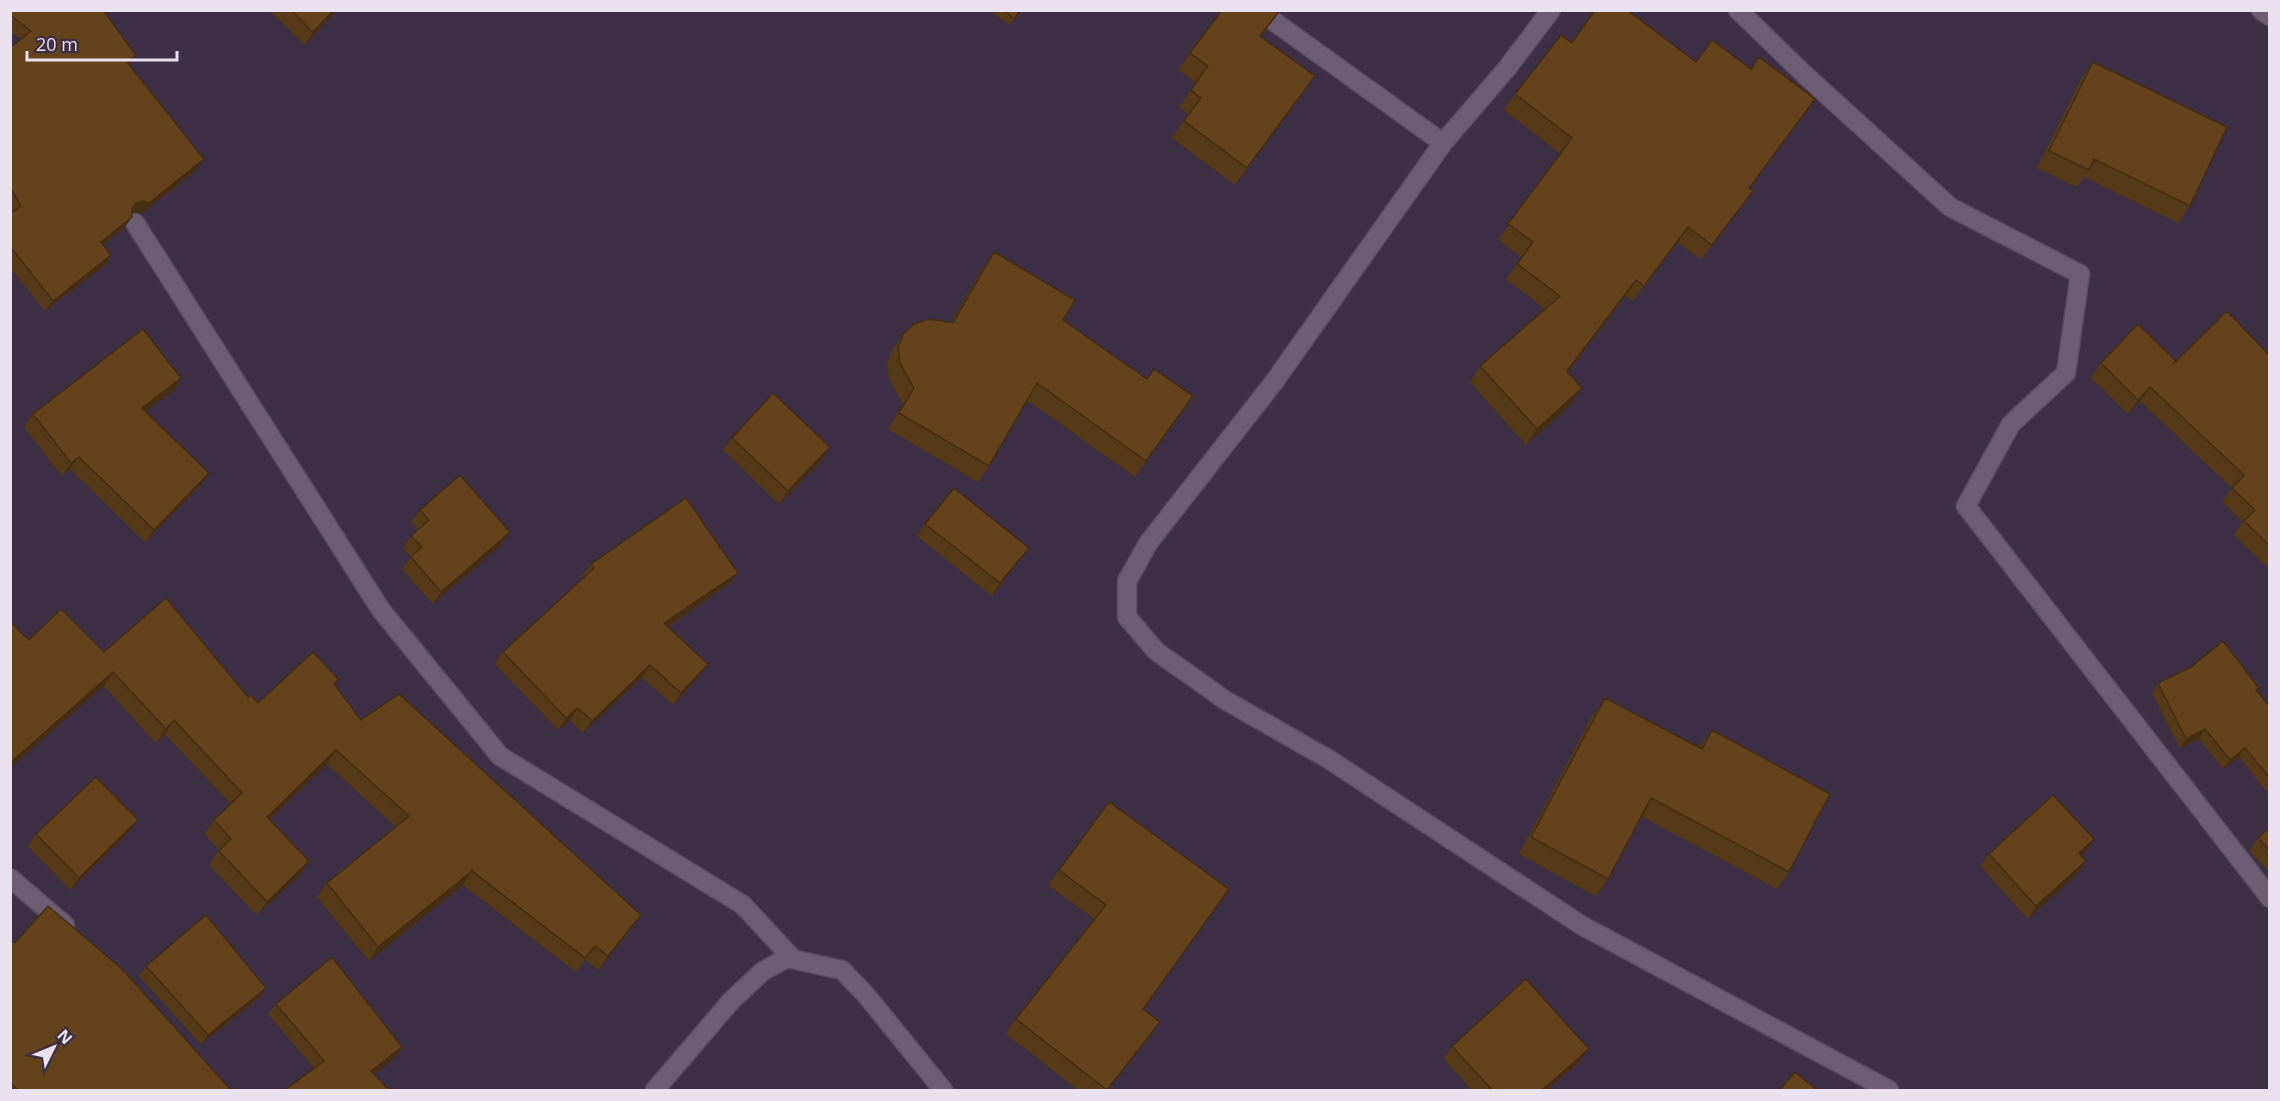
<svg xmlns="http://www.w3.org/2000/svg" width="2280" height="1101" font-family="'Open Sans',sans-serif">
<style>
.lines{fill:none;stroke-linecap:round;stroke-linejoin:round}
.street-casing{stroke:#574c5e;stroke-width:21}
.street{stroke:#6c5d75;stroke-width:18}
.wall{fill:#563917}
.shaded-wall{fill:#462e13}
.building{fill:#64421b;stroke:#462e13;stroke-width:1.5}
</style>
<rect width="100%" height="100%" fill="#3d2f45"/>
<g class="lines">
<defs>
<path id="street" d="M 1258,10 L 1443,143
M 1551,10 L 1508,67 L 1443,143 L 1274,382 L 1149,542 L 1127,581 L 1127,617 L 1156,651 L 1225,700 L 1330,760 L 1581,925 L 1889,1090
M 1738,10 L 1804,74 L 1950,207 L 2080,274 L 2066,373 L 2011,424 L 1966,506 L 2270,898
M 2261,10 L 2270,16
M 135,223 L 381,610 L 500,756 L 743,905 L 793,959
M 10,878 L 65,925
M 655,1090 L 731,1001 L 763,971 L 787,958 L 842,970 L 866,995 L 943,1090"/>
</defs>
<use href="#street" class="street-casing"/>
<use href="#street" class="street"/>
</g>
<path class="wall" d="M 10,10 L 136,55 L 129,65 L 204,159 L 197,169 L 141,214 L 135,212 L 132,213 L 132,217 L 125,227 L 103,245 L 104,266 L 45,311 L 10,267 L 10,214 L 12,213 L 10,211 L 10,48 L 21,39 L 10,31 Z
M 269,10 L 337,10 L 305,45 Z
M 989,10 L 1020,10 L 1010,25 Z
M 1278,13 L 1261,36 L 1303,93 L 1235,185 L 1172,138 L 1188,114 L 1179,107 L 1196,83 L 1178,70 L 1190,53 Z
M 2093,62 L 2190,206 L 2178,223 L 2084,177 L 2077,187 L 2037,168 L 2081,79 Z
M 1515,94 L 1750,188 L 1753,191 L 1701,260 L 1677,242 L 1633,301 L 1625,296 L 1568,372 L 1582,388 L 1571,404 L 1526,445 L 1470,382 L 1480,366 L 1545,309 L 1506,279 L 1522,257 L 1498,240 L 1561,154 L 1504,110 Z
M 994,252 L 1063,320 L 1147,379 L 1193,396 L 1135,477 L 1027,400 L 989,466 L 978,482 L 888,429 L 903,404 L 889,379 L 887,364 L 892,350 L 903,334 L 951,322 L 983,268 Z
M 2270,356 L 2270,570 L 2234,535 L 2243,522 L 2222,502 L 2232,488 L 2140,401 L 2128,414 L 2091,378 L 2101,363 Z
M 181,378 L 173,391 L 145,412 L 209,473 L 200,486 L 145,542 L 70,469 L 62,476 L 24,427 L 33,414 Z
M 732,438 L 822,460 L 779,504 L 723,450 Z
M 420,510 L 510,532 L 501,545 L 433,604 L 402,569 L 411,557 L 403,548 L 411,536 L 418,530 L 411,522 Z
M 925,524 L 1029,548 L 992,596 L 917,536 Z
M 591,564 L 738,573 L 729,584 L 668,627 L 708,664 L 699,676 L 673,705 L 642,677 L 583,733 L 570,720 L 558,730 L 495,664 L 503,652 L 583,578 L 582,576 Z
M 29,640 L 104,652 L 248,697 L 258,703 L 335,686 L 361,720 L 641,915 L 599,970 L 585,960 L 576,972 L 463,885 L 369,961 L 317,897 L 327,883 L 396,827 L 327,764 L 269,819 L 309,861 L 300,875 L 257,915 L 209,865 L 219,850 L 204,834 L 214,820 L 231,804 L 165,734 L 156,743 L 104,686 Z
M 2158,683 L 2257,692 L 2270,707 L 2270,796 L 2239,757 L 2223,769 L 2199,739 L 2180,748 L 2152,693 Z
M 1605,698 L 1699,747 L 1712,730 L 1789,872 L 1777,889 L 1641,816 L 1608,879 L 1596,896 L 1519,854 L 1593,715 Z
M 1109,802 L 1143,1009 L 1149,1037 L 1108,1090 L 1078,1090 L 1006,1034 L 1016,1019 L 1094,919 L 1048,885 Z
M 138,820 L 129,832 L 70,890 L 28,846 L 36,834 Z
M 2270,827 L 2270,872 L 2249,851 L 2258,838 Z
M 2094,839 L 2085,852 L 2081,855 L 2086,861 L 2078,873 L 2028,919 L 1980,866 L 1989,854 Z
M 10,939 L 15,943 L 231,1090 L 10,1090 Z
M 146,966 L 266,988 L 259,998 L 201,1044 L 139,976 Z
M 276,1004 L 402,1047 L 395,1058 L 374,1074 L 314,1068 L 268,1014 Z
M 1452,1046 L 1589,1049 L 1580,1061 L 1547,1090 L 1472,1090 L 1444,1059 Z"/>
<path class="shaded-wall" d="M 334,10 L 337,10 L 305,45 L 313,32 Z
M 136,55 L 128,66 L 127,62 Z
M 1315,76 L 1303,93 L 1235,185 L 1247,168 Z
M 204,159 L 197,169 L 141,214 L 135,212 L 129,214 L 125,218 L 136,203 Z
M 132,217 L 125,227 L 93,253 L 101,242 Z
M 111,255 L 104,266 L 45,311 L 53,301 Z
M 1636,280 L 1625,296 L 1556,387 L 1567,371 Z
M 181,378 L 173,391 L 133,421 L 142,408 Z
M 2150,387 L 2140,401 L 2128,414 L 2138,400 Z
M 1582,388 L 1571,404 L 1526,445 L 1537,429 Z
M 830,447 L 822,460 L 779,504 L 788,491 Z
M 79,457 L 70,469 L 62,476 L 71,463 Z
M 209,473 L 200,486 L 145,542 L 154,530 Z
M 510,532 L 501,545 L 433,604 L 441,592 Z
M 1029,548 L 1020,560 L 992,596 L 1000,583 Z
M 738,573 L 729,584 L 655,635 L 664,623 Z
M 708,664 L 699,676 L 673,705 L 681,693 Z
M 650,665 L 642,677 L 583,733 L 592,721 Z
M 113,672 L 104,686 L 10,768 L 10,763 Z
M 578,708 L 570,720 L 558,730 L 566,718 Z
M 174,720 L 165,734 L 156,743 L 166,729 Z
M 2205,729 L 2199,739 L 2180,748 L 2186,739 Z
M 2245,748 L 2239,757 L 2223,769 L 2230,760 Z
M 336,750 L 327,764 L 257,831 L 267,817 Z
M 138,820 L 129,832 L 70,890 L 79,878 Z
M 2094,839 L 2085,852 L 2070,865 L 2079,853 Z
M 309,861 L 300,875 L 257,915 L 267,902 Z
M 2086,861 L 2078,873 L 2028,919 L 2036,906 Z
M 472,871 L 463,885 L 369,961 L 378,947 Z
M 641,915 L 631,928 L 599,970 L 608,956 Z
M 266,988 L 259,998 L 201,1044 L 208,1035 Z
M 1160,1022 L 1149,1037 L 1108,1090 L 1106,1090 Z
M 402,1047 L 395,1058 L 364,1082 L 371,1071 Z
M 1589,1049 L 1580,1061 L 1547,1090 L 1542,1090 Z"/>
<path class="building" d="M 10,10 L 103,10 L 136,55 L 127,62 L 204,159 L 149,203 L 143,201 L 136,203 L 132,208 L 132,217 L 101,242 L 111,255 L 53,301 L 10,246 L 10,214 L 21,206 L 10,187 L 10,48 L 31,31 L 10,15 Z
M 291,10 L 334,10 L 313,32 Z
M 1003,10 L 1020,10 L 1014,19 Z
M 1222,10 L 1275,10 L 1278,13 L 1260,36 L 1315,76 L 1247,168 L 1184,121 L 1201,98 L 1191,90 L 1208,66 L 1190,53 Z
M 1595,10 L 1627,10 L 1696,62 L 1712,40 L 1751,69 L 1759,57 L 1815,99 L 1749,188 L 1753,191 L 1712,245 L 1688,227 L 1644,286 L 1636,280 L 1567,371 L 1582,388 L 1537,429 L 1480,366 L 1560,296 L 1517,264 L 1533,242 L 1508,224 L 1572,138 L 1515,94 L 1561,35 L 1572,43 Z
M 2093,62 L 2227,127 L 2190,206 L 2094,159 L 2089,170 L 2049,151 Z
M 994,252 L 1075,300 L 1063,320 L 1147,379 L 1154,369 L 1193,396 L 1146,461 L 1037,383 L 989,466 L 899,413 L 914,388 L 900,363 L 898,348 L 903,334 L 914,324 L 929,319 L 953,323 Z
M 2227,311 L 2270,356 L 2270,546 L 2244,521 L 2255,510 L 2232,488 L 2244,475 L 2150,387 L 2138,400 L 2101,363 L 2138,324 L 2176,361 L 2173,364 Z
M 143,329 L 181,378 L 142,408 L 209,473 L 154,530 L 79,457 L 71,463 L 33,414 Z
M 773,393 L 830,447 L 788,491 L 732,438 Z
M 460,475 L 510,532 L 441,592 L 411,557 L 422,547 L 411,536 L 429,520 L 420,510 Z
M 954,488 L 1029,548 L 1000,583 L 925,524 Z
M 686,498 L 738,573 L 664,623 L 708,664 L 681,693 L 650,665 L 592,721 L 578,708 L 566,718 L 503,652 L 594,568 L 591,564 Z
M 166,598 L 248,697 L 251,695 L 258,703 L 313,652 L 339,680 L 334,684 L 361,720 L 399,694 L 641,915 L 608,956 L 595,946 L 585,958 L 472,871 L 378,947 L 327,883 L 409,816 L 336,750 L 267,817 L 309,861 L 267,902 L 219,851 L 231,839 L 214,820 L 242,793 L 174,720 L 166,729 L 113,672 L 10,763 L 10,622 L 29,640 L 61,609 L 104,652 Z
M 2223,641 L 2259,688 L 2256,690 L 2270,707 L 2270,778 L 2245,748 L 2230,760 L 2205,729 L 2186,739 L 2158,683 L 2191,667 Z
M 1605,698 L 1702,749 L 1712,730 L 1830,794 L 1789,872 L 1651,798 L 1608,879 L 1531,837 Z
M 96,777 L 138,820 L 79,878 L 36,834 Z
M 2053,795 L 2094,839 L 2079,853 L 2086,861 L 2036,906 L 1989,854 Z
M 1109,802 L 1229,889 L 1143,1009 L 1160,1022 L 1107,1090 L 1016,1019 L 1106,905 L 1059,870 Z
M 2270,827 L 2270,851 L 2258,838 Z
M 48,906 L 122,969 L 231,1090 L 18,1090 L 10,1083 L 10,939 L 15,943 Z
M 206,915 L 266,988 L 208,1035 L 146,966 Z
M 332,957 L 402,1047 L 371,1071 L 389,1090 L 285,1090 L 324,1061 L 276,1004 Z
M 1526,979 L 1589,1049 L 1542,1090 L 1492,1090 L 1452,1046 Z
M 1795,1072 L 1817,1090 L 1780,1090 Z"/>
<rect width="2280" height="1101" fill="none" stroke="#eae1ef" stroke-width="24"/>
<g transform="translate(54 1047) rotate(47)" stroke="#3d2f45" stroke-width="4.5" paint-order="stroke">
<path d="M0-4.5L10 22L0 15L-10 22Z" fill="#eae1ef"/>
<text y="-9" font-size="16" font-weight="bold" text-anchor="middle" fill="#eae1ef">N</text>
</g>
<path d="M27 51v9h150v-9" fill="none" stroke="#eae1ef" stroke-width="3"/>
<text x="36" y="51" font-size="18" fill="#eae1ef" stroke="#3d2f45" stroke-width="4.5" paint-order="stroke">20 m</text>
</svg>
